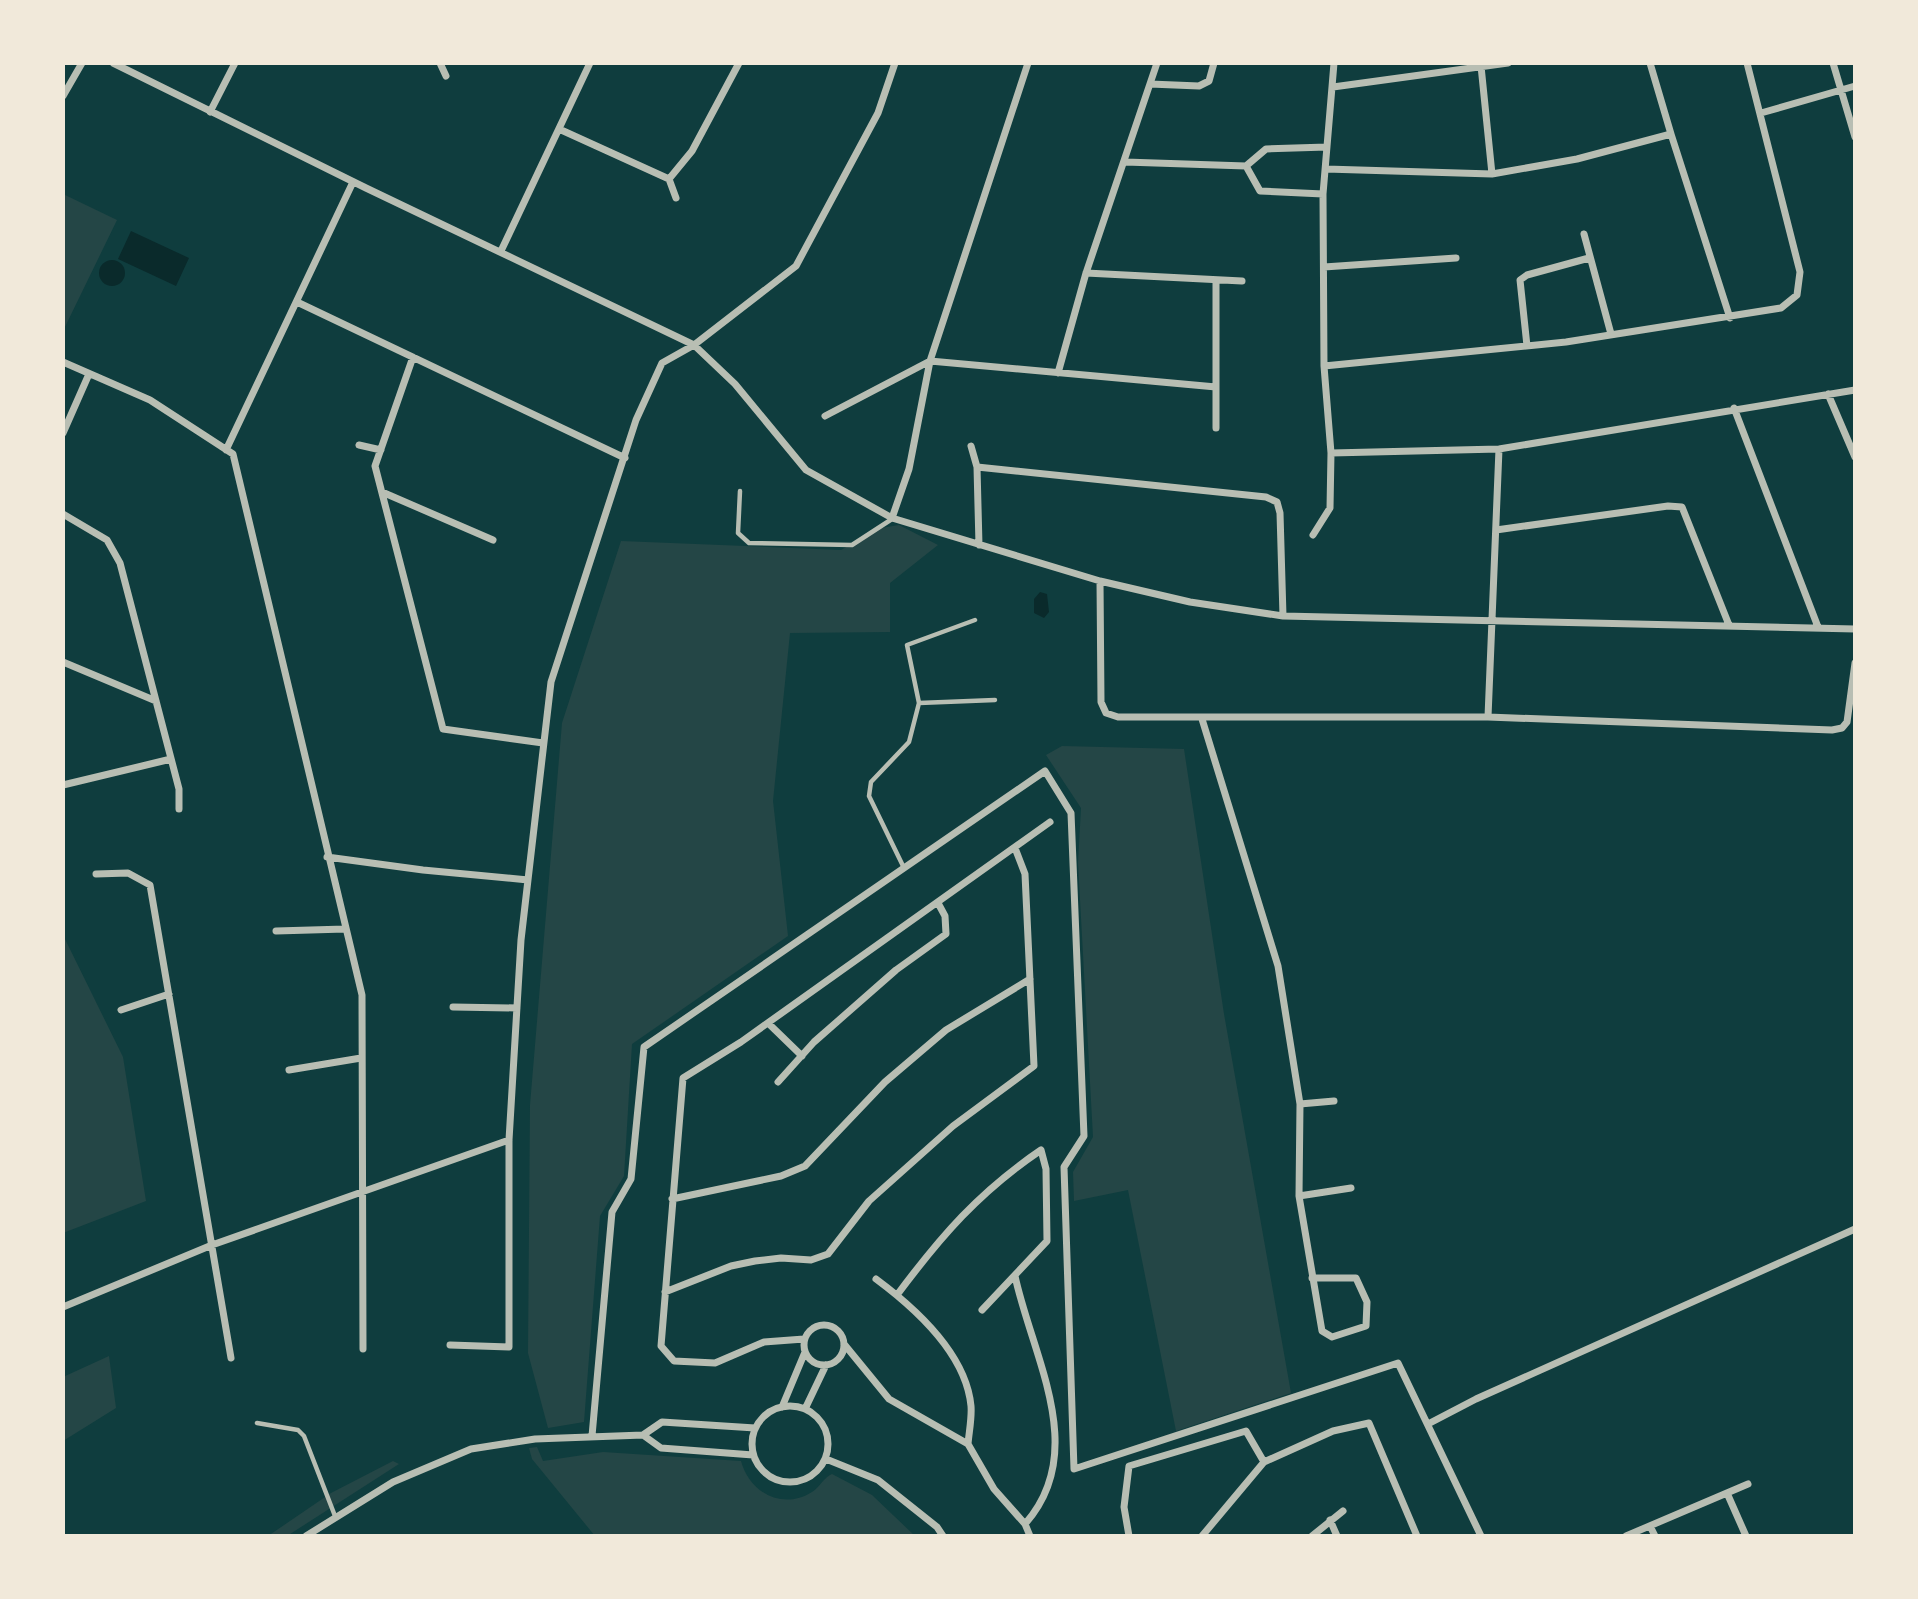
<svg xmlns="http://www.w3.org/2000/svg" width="1918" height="1599" font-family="'Varela Round',sans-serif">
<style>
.green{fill:#244646}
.water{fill:#0a2a2b}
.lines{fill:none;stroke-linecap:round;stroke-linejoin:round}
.service{stroke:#b8beb3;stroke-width:4.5}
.minor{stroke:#b8beb3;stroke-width:7}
</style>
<rect width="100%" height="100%" fill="#0f3d3e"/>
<path class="green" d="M 63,194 L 117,220 L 63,331 Z
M 899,525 L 938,545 L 890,583 L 890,632 L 790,633 L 773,801 L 788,936 L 632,1044 L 624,1176 L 600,1216 L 584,1422 L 548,1428 L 528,1353 L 530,1105 L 562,723 L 621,541 L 841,550 L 881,528 Z
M 1062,746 L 1184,749 L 1224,1014 L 1291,1393 L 1176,1431 L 1128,1190 L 1074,1201 L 1073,1172 L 1093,1137 L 1078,863 L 1081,808 L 1046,755 Z
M 63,935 L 123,1057 L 146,1201 L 63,1233 Z
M 109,1356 L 116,1408 L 63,1441 L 63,1377 Z
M 537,1447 L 543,1461 L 603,1452 L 741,1461 C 749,1492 782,1511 812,1492 C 820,1487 824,1477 832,1474 L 872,1495 L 915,1536 L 595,1536 L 532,1459 L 529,1448 Z
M 393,1461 L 399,1464 L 287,1536 L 268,1536 L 331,1493 Z"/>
<path class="water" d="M 131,231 L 189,258 L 176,286 L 118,259 Z
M99 273a13 13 0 1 1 26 0a13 13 0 1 1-26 0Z
M 1040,592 L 1047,594 L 1049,612 L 1044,618 L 1034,613 L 1034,599 Z"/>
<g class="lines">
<path class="service" d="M 740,491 L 738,533 L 749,543 L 852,545 L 892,519
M 919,703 L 995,700
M 904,868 L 869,796 L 871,782 L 909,742 L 919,703 L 907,645 L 975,620
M 257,1423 L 298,1430 L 304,1436 L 335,1516"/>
<path class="minor" d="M 113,63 L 366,188 L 694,345 L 735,384 L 806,470 L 892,518 L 1100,581 L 1190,602 L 1283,616 L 1855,629
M 440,63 L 446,76
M 1833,63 L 1855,137
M 1481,66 L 1492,174
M 1150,84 L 1199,86 L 1209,81 L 1214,63
M 1333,87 L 1508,63
M 63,96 L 82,63
M 210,112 L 235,63
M 1761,113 L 1855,86
M 559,129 L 669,179 L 692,151 L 739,63
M 1671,134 L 1730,318
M 1125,162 L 1246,166 L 1266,149 L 1327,147
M 1246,166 L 1260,191 L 1323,194
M 1326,169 L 1492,174 L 1577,159 L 1671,134 L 1650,63
M 669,179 L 676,198
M 1584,234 L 1611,334
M 501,251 L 590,63
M 1324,267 L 1456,258
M 1086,273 L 1242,281
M 1216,280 L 1216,428
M 297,302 L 625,458
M 1527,346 L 1520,280 L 1527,275 L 1589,258
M 413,357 L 375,466 L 443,729 L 543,743
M 63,362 L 150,400 L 233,454 L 362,995 L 363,1349
M 1324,366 L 1566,342 L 1781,308 L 1797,295 L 1800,272 L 1747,63
M 1058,373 L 1086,273 L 1157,63
M 1828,394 L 1855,457
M 1734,408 L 1818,627
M 825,416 L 930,361 L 1028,63
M 63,433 L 89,374
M 359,445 L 381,450
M 971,446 L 977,467 L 979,545
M 226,450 L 353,182
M 1331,453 L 1499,449 L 1855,390
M 977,467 L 1266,497 L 1277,502 L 1280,513 L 1283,616
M 382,492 L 493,540
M 63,514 L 107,540 L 120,563 L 179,789 L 179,809
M 892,518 L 909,469 L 930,361 L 1216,387
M 1496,530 L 1668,506 L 1682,507 L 1729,625
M 1313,535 L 1330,508 L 1331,453 L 1324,366 L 1323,194 L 1334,63
M 1100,581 L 1101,702 L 1106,713 L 1118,717 L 1488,717 L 1832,730 L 1842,728 L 1847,722 L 1855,663
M 63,662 L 156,701
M 1488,717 L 1499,449
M 1202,719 L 1278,966 L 1300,1104 L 1299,1196 L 1322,1331 L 1332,1337 L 1366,1326 L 1367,1302 L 1356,1278 L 1312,1278
M 63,785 L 171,759
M 327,857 L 423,870 L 528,880
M 96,874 L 128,873 L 150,885 L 231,1358
M 276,931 L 345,929
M 453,1007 L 517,1008
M 121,1010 L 169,994
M 768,1023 L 802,1056
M 289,1070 L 361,1058
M 778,1082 L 814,1042 L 896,970 L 946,934 L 945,916 L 938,903
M 1300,1104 L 1334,1101
M 1299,1196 L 1351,1188
M 672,1199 L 781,1176 L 805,1166 L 885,1082 L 946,1030 L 1030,979
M 1015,1276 C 1032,1356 1090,1451 1025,1524
M 876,1279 C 915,1308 966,1353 971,1406 C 972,1418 969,1432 968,1444
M 665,1292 L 731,1266 L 755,1261 L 781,1258 L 811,1260 L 828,1254 L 869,1201 L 953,1126 L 1034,1066 L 1025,874 L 1015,848
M 897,1295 C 941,1236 979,1192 1041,1150 L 1046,1169 L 1047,1241 L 982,1310
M 63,1307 L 212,1245 L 509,1140
M804 1345a20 20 0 1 1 40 0a20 20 0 1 1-40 0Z
M 804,1339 L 764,1342 L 715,1363 L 674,1361 L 661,1346 L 683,1078 L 741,1042 L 1050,822
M 844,1344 L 889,1399 L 968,1444 L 994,1489 L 1025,1524 L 1030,1536
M 450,1345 L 509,1347 L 509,1140 L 521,940 L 551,682 L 636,420 L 662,363 L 694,345 L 796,266 L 878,113 L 895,63
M752 1444a38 38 0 1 1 76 0a38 38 0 1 1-76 0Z
M 782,1407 L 805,1352
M 805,1409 L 826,1365
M 1428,1424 L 1476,1399 L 1855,1229
M 643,1435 L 661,1448 L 753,1455
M 592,1436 L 612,1212 L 631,1179 L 644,1047 L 1045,771 L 1071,813 L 1084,1136 L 1064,1167 L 1074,1469 L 1398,1363 L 1481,1536
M 826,1459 L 878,1480 L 937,1527 L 943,1536
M 1727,1493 L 1746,1536
M 1330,1520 L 1337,1536
M 1650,1526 L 1655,1536
M 306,1536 L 393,1482 L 471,1449 L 535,1439 L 643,1435 L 662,1422 L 755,1428
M 1129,1536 L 1124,1507 L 1129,1466 L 1246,1431 L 1264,1462
M 1202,1536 L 1264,1462 L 1333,1431 L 1369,1423 L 1417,1536
M 1312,1536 L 1343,1511
M 1626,1536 L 1748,1484"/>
</g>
<rect width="1918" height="1599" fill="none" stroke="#f1e9da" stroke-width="130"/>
</svg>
